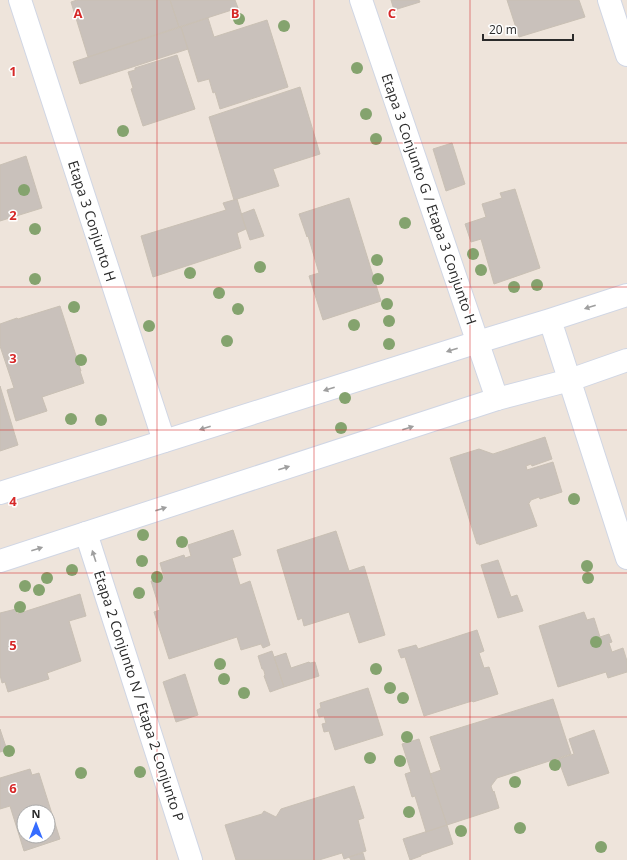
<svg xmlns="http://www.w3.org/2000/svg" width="627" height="860" font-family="'Open Sans',sans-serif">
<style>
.building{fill:#c9c1bb;stroke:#c9c0b4;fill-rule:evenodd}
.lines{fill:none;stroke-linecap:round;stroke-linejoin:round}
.street-casing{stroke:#d0d6e4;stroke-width:24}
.secondary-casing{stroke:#d0d6e4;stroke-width:24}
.street{stroke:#fff;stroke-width:22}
.secondary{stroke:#fff;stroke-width:22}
.tree{fill:#84a36e}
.oneway{fill:#9f9f9f}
.grid{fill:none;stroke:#d62828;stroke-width:1;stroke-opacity:0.55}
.labels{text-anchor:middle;stroke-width:3;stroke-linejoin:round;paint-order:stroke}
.street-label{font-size:14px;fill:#2a2a2a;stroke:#fff}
.grid-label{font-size:13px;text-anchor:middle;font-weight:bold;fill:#d62828;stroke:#fff;stroke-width:3;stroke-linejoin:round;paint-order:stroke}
</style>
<rect width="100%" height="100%" fill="#eee4db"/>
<path class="building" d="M 77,0 L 170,0 L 179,27 L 88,57 L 71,2 Z
M 170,0 L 235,0 L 238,8 L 179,27 Z
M 391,0 L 419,0 L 420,2 L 394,10 Z
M 507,0 L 579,0 L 585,17 L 519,37 Z
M 208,18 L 214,37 L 267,20 L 288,87 L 220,109 L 215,92 L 213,93 L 209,79 L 198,82 L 181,27 Z
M 181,27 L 188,49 L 80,84 L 73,62 Z
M 177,55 L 195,109 L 143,126 L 131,89 L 133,88 L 128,72 L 135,70 L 135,68 Z
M 300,87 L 320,154 L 273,169 L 279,186 L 234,200 L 209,117 Z
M 452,143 L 465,184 L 446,191 L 433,149 Z
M 26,156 L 42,208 L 0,221 L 0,165 Z
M 515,189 L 540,268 L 494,284 L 481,239 L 471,242 L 465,224 L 486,217 L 482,204 L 502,198 L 500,193 Z
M 349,198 L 381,301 L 323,320 L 309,276 L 319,273 L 308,236 L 307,237 L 299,214 Z
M 237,199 L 246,229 L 237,233 L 241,248 L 153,277 L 141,236 L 226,210 L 223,203 Z
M 254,209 L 264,236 L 250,240 L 241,214 Z
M 60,306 L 81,371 L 80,371 L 84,383 L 42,397 L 47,411 L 16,421 L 7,390 L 14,388 L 0,346 L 0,324 L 17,318 L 18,319 Z
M 0,386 L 18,445 L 0,451 Z
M 545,437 L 552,459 L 532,466 L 531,464 L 526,466 L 527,470 L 553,462 L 562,492 L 540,499 L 539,497 L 531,500 L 528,505 L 529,504 L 537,526 L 479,545 L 479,543 L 477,544 L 450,458 L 479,449 L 493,454 Z
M 233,530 L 241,555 L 232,558 L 240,585 L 250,581 L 270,645 L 263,648 L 261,644 L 241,650 L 237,637 L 169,659 L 154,612 L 160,610 L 151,581 L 164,577 L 160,563 L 184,555 L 185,558 L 191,556 L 188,545 Z
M 336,531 L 349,571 L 364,566 L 385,635 L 359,643 L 349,612 L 304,626 L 302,618 L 298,620 L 277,550 Z
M 498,560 L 511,597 L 517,595 L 523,611 L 498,618 L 481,565 Z
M 80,594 L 86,616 L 69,621 L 81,661 L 47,673 L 49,679 L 8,692 L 5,682 L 2,683 L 0,675 L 0,613 L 16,609 L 17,614 Z
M 584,612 L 587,620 L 594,618 L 600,637 L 609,634 L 612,642 L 609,643 L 612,652 L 623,648 L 627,661 L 627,672 L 608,678 L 606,672 L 558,687 L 539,626 Z
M 477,630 L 484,651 L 479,653 L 484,668 L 489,667 L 498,694 L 473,702 L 472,701 L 424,716 L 405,657 L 401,658 L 398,650 L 416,645 L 418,649 Z
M 272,651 L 284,687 L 270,692 L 264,676 L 265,675 L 264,671 L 263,669 L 262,669 L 258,656 Z
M 286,653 L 291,668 L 309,662 L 310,663 L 315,662 L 319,676 L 284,687 L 274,657 Z
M 185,674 L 198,715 L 176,722 L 163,682 Z
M 368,688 L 383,735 L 335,750 L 329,731 L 324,732 L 322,724 L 326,723 L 324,716 L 319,717 L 317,710 L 321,708 L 320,703 Z
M 553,699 L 571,754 L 497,778 L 491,786 L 493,792 L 494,791 L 499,808 L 447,825 L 430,774 L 441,770 L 430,737 Z
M 0,729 L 7,750 L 0,752 Z
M 594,730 L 609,773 L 568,786 L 558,759 L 574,754 L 569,739 Z
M 419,739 L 447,825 L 426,832 L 415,796 L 412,797 L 405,774 L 411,772 L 402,744 Z
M 30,769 L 32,775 L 39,773 L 60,839 L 24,851 L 10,806 L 0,809 L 0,778 ZM 24,812 L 48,812 L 48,836 L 24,836 Z
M 354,786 L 364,818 L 358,820 L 366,851 L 344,859 L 342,853 L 319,860 L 236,860 L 225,825 L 262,814 L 264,811 L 276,817 L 281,809 Z
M 447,825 L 453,844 L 421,855 L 421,856 L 410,860 L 403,839 Z
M 363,853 L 365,860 L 351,860 L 349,857 Z"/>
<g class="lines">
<defs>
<path id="street" d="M 20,0 L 164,441
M 361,0 L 497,399
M 609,0 L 627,55
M 86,533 L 191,860"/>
<path id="secondary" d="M 550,320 L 627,558
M 0,493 L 478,342 L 550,320 L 627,295
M 0,561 L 497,399 L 570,380 L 627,360"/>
</defs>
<use href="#street" class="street-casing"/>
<use href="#secondary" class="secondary-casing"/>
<use href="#street" class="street"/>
<use href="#secondary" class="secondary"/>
</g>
<g class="tree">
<circle cx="239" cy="19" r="6"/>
<circle cx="284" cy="26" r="6"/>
<circle cx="357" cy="68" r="6"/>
<circle cx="366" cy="114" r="6"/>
<circle cx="123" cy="131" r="6"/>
<circle cx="376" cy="139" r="6"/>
<circle cx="24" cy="190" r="6"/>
<circle cx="405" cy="223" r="6"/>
<circle cx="35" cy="229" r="6"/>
<circle cx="473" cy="254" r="6"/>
<circle cx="377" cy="260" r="6"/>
<circle cx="260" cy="267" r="6"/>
<circle cx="481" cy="270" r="6"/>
<circle cx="190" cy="273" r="6"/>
<circle cx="35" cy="279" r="6"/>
<circle cx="378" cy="279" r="6"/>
<circle cx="537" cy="285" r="6"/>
<circle cx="514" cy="287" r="6"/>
<circle cx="219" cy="293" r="6"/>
<circle cx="387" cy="304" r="6"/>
<circle cx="74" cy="307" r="6"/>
<circle cx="238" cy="309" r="6"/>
<circle cx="389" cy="321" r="6"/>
<circle cx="354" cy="325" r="6"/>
<circle cx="149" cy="326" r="6"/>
<circle cx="227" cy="341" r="6"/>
<circle cx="389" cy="344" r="6"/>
<circle cx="81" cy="360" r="6"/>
<circle cx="345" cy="398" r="6"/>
<circle cx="71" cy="419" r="6"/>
<circle cx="101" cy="420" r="6"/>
<circle cx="341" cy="428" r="6"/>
<circle cx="574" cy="499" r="6"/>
<circle cx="143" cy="535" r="6"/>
<circle cx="182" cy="542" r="6"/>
<circle cx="142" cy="561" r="6"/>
<circle cx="587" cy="566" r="6"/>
<circle cx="72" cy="570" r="6"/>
<circle cx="157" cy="577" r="6"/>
<circle cx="47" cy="578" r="6"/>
<circle cx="588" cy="578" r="6"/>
<circle cx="25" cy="586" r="6"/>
<circle cx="39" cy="590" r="6"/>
<circle cx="139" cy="593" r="6"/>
<circle cx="20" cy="607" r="6"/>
<circle cx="596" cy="642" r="6"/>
<circle cx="220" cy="664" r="6"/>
<circle cx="376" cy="669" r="6"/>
<circle cx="224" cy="679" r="6"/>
<circle cx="390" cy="688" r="6"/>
<circle cx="244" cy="693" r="6"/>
<circle cx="403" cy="698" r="6"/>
<circle cx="407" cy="737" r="6"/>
<circle cx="9" cy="751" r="6"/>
<circle cx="370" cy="758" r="6"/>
<circle cx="400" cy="761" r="6"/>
<circle cx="555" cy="765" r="6"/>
<circle cx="140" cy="772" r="6"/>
<circle cx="81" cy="773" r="6"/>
<circle cx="515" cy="782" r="6"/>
<circle cx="409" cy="812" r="6"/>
<circle cx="520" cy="828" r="6"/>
<circle cx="461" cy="831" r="6"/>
<circle cx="601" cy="847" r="6"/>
</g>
<defs><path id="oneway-solid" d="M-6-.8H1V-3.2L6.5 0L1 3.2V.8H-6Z"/></defs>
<g class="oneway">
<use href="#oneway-solid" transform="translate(590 307) rotate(162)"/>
<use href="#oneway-solid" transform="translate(452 350) rotate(162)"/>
<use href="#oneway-solid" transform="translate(329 389) rotate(162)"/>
<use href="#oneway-solid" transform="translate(205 428) rotate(162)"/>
<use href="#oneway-solid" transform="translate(408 428) rotate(-18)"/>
<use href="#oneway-solid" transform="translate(284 468) rotate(-18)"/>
<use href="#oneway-solid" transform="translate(161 509) rotate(-18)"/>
<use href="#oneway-solid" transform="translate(37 549) rotate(-18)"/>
<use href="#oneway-solid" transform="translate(94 556) rotate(-108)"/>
</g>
<path class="grid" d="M 157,0 L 157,860M 314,0 L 314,860M 470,0 L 470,860M 0,143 L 627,143M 0,287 L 627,287M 0,430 L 627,430M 0,573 L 627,573M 0,717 L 627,717"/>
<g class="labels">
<g class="street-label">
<text transform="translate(429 199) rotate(71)" y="5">Etapa 3 Conjunto G / Etapa 3 Conjunto H</text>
<text transform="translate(92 221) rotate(72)" y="5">Etapa 3 Conjunto H</text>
<text transform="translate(139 696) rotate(72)" y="5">Etapa 2 Conjunto N / Etapa 2 Conjunto P</text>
</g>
</g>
<g class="grid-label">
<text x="78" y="18">A</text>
<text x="235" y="18">B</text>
<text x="392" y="18">C</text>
<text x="13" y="76">1</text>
<text x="13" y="220">2</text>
<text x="13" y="363">3</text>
<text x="13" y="506">4</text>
<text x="13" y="650">5</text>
<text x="13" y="793">6</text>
</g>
<g transform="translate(36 824)"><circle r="19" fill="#ffffff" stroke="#aaaaaa"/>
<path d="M0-3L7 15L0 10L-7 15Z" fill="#366cff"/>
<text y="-6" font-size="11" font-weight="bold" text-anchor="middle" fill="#2a2a2a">N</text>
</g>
<path d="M483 34v6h90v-6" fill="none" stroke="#2a2a2a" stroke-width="2"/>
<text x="489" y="34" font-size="12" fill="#2a2a2a" stroke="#ffffff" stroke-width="3" paint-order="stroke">20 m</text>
</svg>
